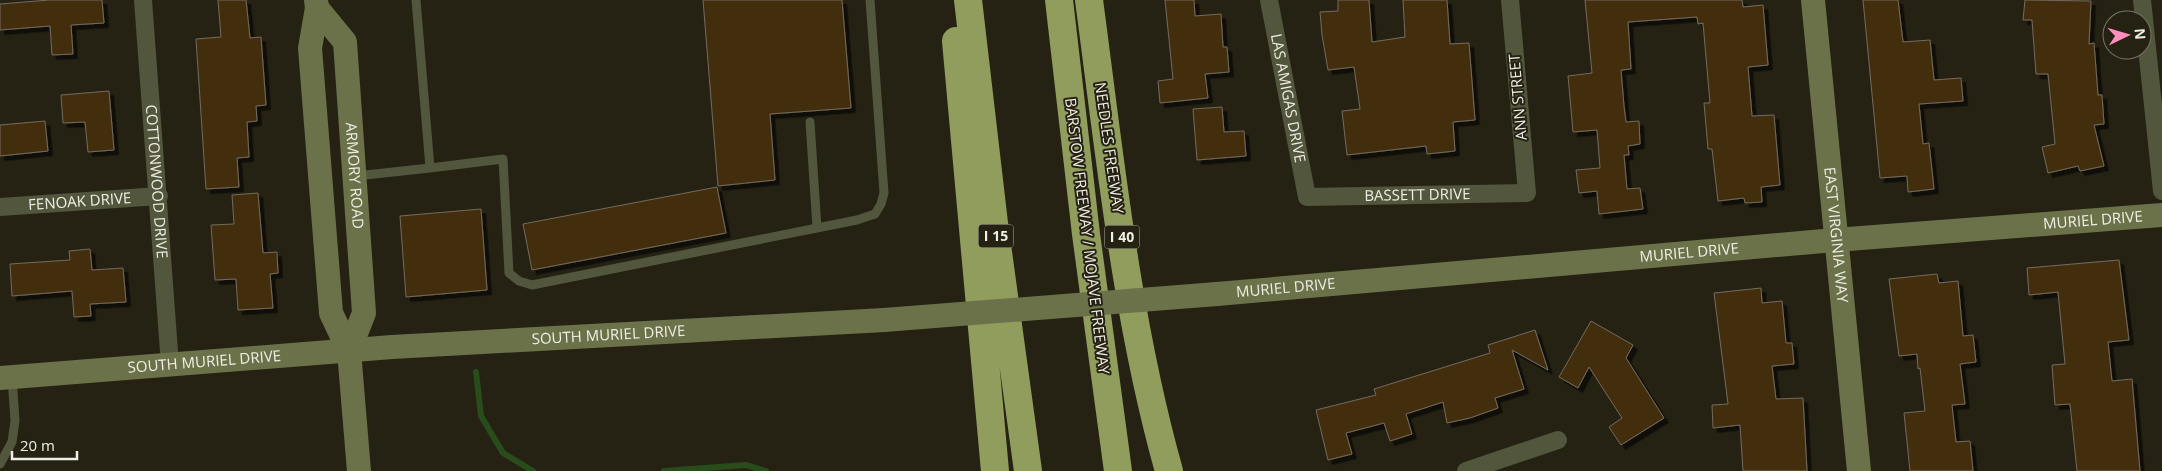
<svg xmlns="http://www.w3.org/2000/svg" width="2162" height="471" font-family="'Open Sans',sans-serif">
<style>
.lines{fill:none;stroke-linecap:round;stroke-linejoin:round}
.stream{stroke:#294d1a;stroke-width:6}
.building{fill:#432f11;stroke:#746a5c;filter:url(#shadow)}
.lane{stroke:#51563c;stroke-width:9}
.street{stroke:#51563c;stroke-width:18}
.secondary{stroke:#6b724a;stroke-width:24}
.highway{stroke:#919d5d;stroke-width:28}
.secondary-bridge{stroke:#6b724a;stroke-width:24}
.labels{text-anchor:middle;stroke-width:4;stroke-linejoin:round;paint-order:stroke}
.shield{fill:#252214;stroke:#b3b1a6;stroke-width:1}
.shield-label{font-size:14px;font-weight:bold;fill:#f0eee5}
.street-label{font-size:15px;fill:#f0eee5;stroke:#252214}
</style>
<defs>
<filter id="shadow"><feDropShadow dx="4.5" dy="4.5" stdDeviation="0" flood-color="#0009"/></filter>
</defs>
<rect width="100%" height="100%" fill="#252214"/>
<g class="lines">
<path class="stream" d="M 476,372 L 481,416 L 503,453 L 533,471
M 664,471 L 746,465 L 766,471"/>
</g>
<path class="building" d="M 49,0 L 102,0 L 104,23 L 71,25 L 73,54 L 52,55 L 50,26 L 0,30 L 0,4 Z
M 218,0 L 246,0 L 250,38 L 261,37 L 266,105 L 256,106 L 257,121 L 247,122 L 249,157 L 237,158 L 239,187 L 206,189 L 196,39 L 221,37 Z
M 703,0 L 842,0 L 851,108 L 770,114 L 775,180 L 718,186 Z
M 1165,0 L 1194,0 L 1195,16 L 1221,14 L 1223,47 L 1227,47 L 1229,72 L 1205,74 L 1208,98 L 1160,103 L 1158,81 L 1173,79 Z
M 1338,0 L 1369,0 L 1372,42 L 1405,37 L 1403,0 L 1447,0 L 1450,44 L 1469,43 L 1475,120 L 1453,122 L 1455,151 L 1427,154 L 1426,146 L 1347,155 L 1342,111 L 1360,109 L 1354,67 L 1328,70 L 1322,35 L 1320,12 L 1338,11 Z
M 1585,0 L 1742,0 L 1743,7 L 1763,5 L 1768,65 L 1748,67 L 1752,116 L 1774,115 L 1780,185 L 1761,187 L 1762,202 L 1745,203 L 1744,198 L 1718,201 L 1712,149 L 1708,149 L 1704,103 L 1710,103 L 1703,23 L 1698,24 L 1697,17 L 1628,22 L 1631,69 L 1621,70 L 1624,106 L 1626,122 L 1639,121 L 1640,144 L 1628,146 L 1629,155 L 1624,155 L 1627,189 L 1640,188 L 1643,209 L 1599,214 L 1597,191 L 1579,193 L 1576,170 L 1600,168 L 1597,130 L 1573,132 L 1568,76 L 1592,73 Z
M 1863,0 L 1898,0 L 1903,42 L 1930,40 L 1934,80 L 1961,78 L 1963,101 L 1919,104 L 1923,144 L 1929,143 L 1934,189 L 1908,192 L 1907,176 L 1880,178 Z
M 2025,0 L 2091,1 L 2089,44 L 2094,43 L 2098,95 L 2102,95 L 2104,124 L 2094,125 L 2104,166 L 2080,171 L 2078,166 L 2048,173 L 2042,147 L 2055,144 L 2048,74 L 2036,74 L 2032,20 L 2023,20 Z
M 109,91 L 114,150 L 88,152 L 85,122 L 63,123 L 61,95 Z
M 1222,107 L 1224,132 L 1244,131 L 1246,156 L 1197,160 L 1193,109 Z
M 45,121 L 48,151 L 0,156 L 0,125 Z
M 717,187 L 726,233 L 532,270 L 523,224 Z
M 258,193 L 263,253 L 277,252 L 278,273 L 270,274 L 273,308 L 238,310 L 236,279 L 215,280 L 211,225 L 234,224 L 232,195 Z
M 481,209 L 487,290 L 406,297 L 400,216 Z
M 90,249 L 92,270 L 123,268 L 126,302 L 90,304 L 91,316 L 74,317 L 72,291 L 12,296 L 10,264 L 70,260 L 69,251 Z
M 2119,260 L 2129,340 L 2108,342 L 2112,381 L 2132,379 L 2140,471 L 2077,471 L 2070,404 L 2055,405 L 2052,365 L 2065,364 L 2058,292 L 2029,295 L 2027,268 Z
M 1937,274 L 1939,283 L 1958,281 L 1963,336 L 1973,335 L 1976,362 L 1960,364 L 1965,404 L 1952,405 L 1956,442 L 1970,441 L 1973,471 L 1910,471 L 1904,413 L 1925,411 L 1920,368 L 1918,369 L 1917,354 L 1899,356 L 1889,279 Z
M 1761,288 L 1762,303 L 1782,301 L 1786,343 L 1792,343 L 1794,364 L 1772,366 L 1776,399 L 1803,398 L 1807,471 L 1743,471 L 1740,425 L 1713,428 L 1712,405 L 1728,404 L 1714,293 Z
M 1591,321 L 1633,345 L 1626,358 L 1664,418 L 1621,445 L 1609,427 L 1622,418 L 1589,367 L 1578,388 L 1559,377 Z
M 1535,330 L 1548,370 L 1512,350 L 1524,389 L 1495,398 L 1498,408 L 1470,418 L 1447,423 L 1443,402 L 1406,414 L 1412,434 L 1390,441 L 1384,423 L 1346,433 L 1352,454 L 1328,460 L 1316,410 L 1376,395 L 1374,389 L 1490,353 L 1488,345 Z"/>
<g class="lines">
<path class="lane" d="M 416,0 L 430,168 L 503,159 L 509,273 L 519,281 L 532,285 L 857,220 L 875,214 L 881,204 L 884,193 L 870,0
M 810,122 L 817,228
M 356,176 L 430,168
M 0,464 L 12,442 L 15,421 L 12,377"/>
<g class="street">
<path id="s1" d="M 143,0 L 170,365"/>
<path id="s2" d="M 1269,0 L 1307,197 L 1527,193 L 1510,0"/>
<path d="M 2142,0 L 2162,191"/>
<path id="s3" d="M 0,207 L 159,196"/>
<path d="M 1466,471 L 1558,440"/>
</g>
<g class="secondary">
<path d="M 316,0 L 317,8 L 310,48 L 331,313 L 349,351 L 359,471"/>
<path id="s4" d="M 1813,0 L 1859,471"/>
<path id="s5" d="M 317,8 L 345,42 L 364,313 L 349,351"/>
<path id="s6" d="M 1217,294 L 1835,240 L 2162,215"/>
<path id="s7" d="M 0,378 L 392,347 L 884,320"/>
</g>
<path class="highway" d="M 968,0 L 994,223 L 1028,471
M 1059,0 L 1086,234 L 1118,471
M 1089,0 C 1110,157 1126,318 1169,471
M 956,41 L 995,471"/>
<path class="secondary-bridge" d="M 884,320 L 1217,294"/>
</g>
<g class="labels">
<g class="shield">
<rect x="978.5" y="224.5" width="35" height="23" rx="4"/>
<rect x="1104.5" y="225.5" width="35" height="23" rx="4"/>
</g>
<g class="shield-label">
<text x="996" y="241">I 15</text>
<text x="1122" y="242">I 40</text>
</g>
<g class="street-label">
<text transform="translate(1518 97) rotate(-95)" y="5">ANN STREET</text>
<text dy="5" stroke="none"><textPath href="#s2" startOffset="100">LAS AMIGAS DRIVE</textPath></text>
<text transform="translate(1109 148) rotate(82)" y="5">NEEDLES FREEWAY</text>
<text dy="5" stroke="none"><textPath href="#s5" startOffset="178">ARMORY ROAD</textPath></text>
<text dy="5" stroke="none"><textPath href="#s1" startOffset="182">COTTONWOOD DRIVE</textPath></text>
<text dy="5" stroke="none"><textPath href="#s2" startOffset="311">BASSETT DRIVE</textPath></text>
<text dy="5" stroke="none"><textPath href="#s3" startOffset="80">FENOAK DRIVE</textPath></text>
<text dy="5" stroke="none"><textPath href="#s6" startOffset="879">MURIEL DRIVE</textPath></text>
<text transform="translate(1087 236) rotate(83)" y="5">BARSTOW FREEWAY / MOJAVE FREEWAY</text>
<text dy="5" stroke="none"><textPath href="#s4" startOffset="236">EAST VIRGINIA WAY</textPath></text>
<text dy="5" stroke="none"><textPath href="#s6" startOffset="474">MURIEL DRIVE</textPath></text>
<text dy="5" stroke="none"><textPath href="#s6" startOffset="69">MURIEL DRIVE</textPath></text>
<text dy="5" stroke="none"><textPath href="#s7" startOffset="610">SOUTH MURIEL DRIVE</textPath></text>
<text dy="5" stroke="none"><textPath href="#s7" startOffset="205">SOUTH MURIEL DRIVE</textPath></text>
</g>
</g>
<g transform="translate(2127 35) rotate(85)"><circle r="24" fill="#252214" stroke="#767468"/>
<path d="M0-4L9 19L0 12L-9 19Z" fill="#fe8ebd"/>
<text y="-8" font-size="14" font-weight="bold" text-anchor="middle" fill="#f0eee5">N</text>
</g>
<path d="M12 451v8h65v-8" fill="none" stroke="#f0eee5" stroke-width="2.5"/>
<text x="20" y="451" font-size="15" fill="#f0eee5" stroke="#252214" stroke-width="4" paint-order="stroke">20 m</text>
</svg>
